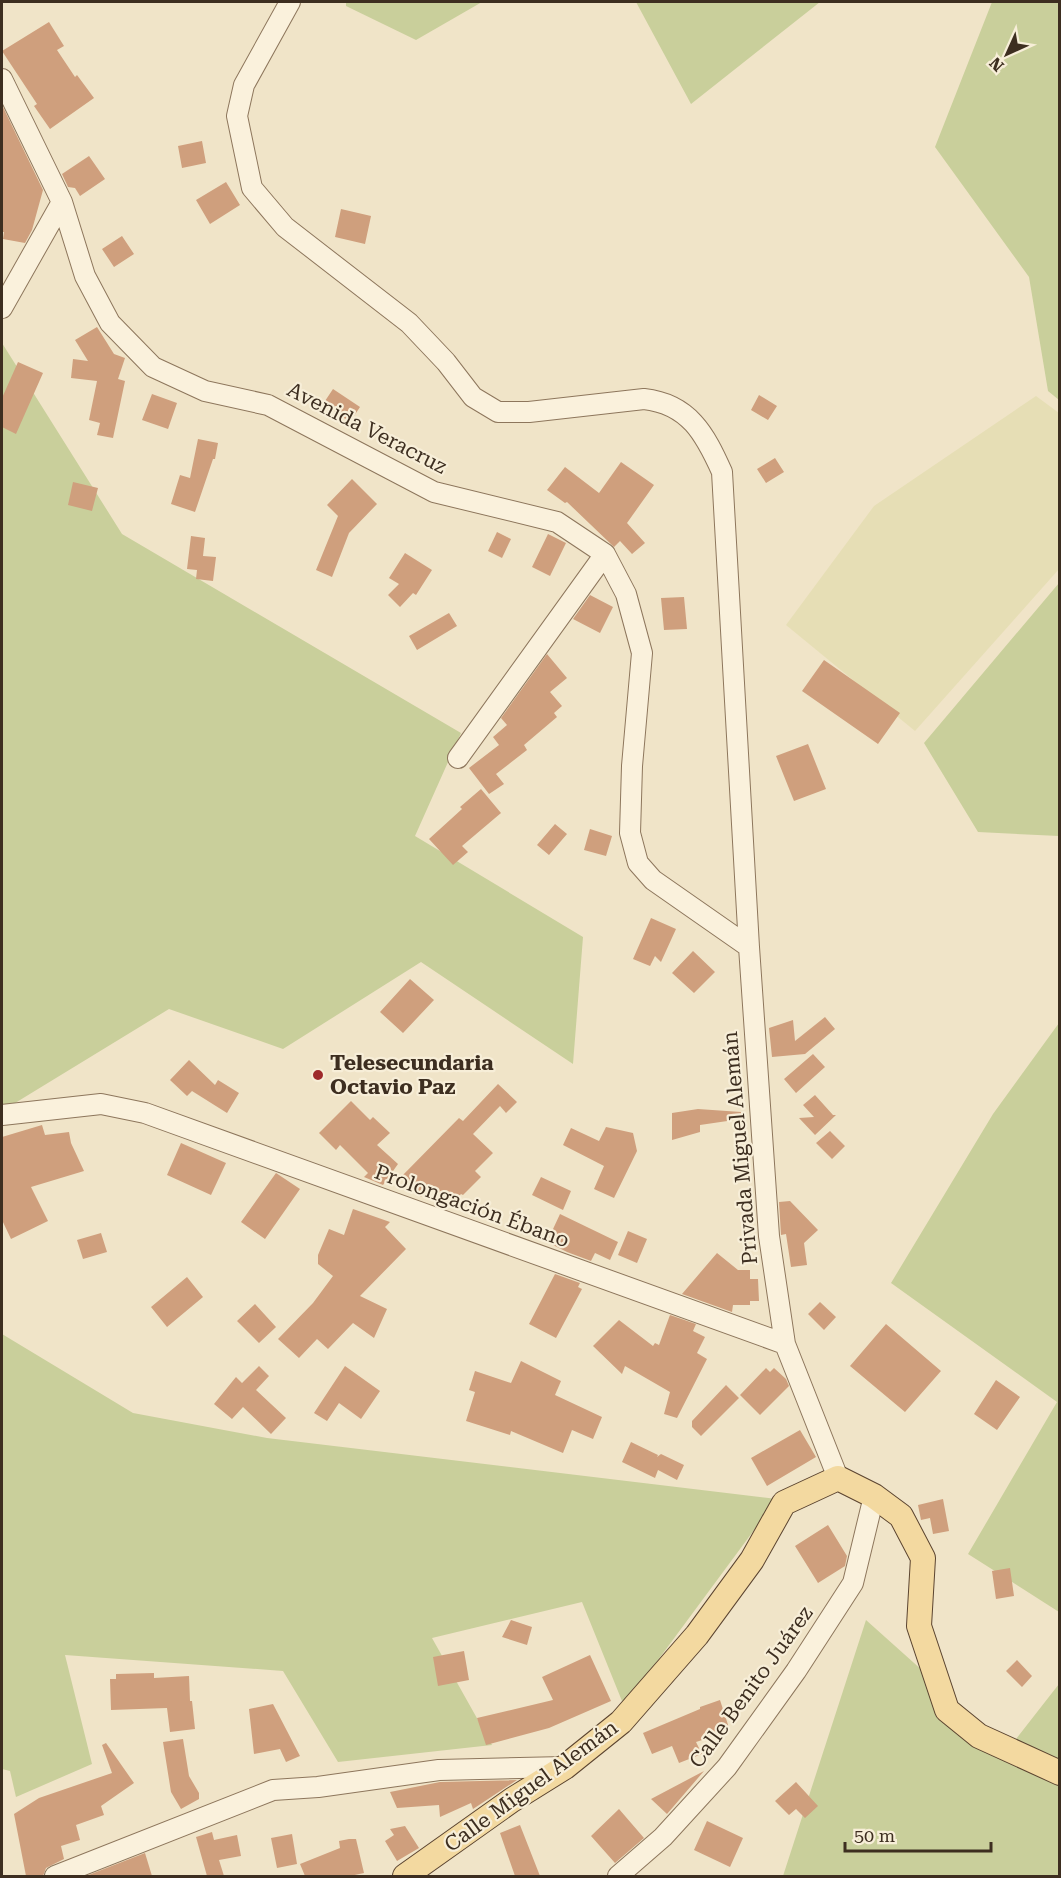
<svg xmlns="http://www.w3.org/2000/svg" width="1061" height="1878" font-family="'Roboto Serif',serif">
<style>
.farmland{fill:#e6deb5}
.green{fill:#c9cf9b}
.building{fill:#cf9f7d}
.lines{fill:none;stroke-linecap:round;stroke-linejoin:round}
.minor-casing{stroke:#8d765c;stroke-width:22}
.major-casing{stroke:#5b4430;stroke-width:26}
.minor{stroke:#faf1dc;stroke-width:20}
.major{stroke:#f3d9a0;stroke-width:24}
.poi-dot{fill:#9e2a2b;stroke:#f7eed8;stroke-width:2}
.labels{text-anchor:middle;stroke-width:4.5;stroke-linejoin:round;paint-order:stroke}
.street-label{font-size:21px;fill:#3d2e20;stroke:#f7eed8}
.poi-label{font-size:21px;font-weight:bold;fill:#3d2e20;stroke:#f7eed8;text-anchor:start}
</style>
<rect width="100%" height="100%" fill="#f0e4c8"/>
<path class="farmland" d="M 1036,396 L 1059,413 L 1059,569 L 915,731 L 786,625 L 874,506 Z"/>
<path class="green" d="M 346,2 L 482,2 L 416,40 L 346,6 Z
M 636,2 L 820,2 L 691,104 Z
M 992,2 L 1059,2 L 1059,400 L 1048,391 L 1029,277 L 935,147 Z
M 2,343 L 122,534 L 461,733 L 415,836 L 583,937 L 573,1064 L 421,962 L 283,1049 L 169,1009 L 2,1111 Z
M 1059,583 L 1059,836 L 978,832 L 924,743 Z
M 1059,1023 L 1059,1612 L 968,1554 L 1057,1402 L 891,1283 L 993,1114 Z
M 2,1334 L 133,1413 L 267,1438 L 777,1499 L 624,1706 L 582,1602 L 432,1638 L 492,1745 L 338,1762 L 283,1671 L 65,1655 L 92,1764 L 16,1797 L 10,1771 L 2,1769 Z
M 866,1620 L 1009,1748 L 1059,1684 L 1059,1876 L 783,1876 Z"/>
<path class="building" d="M 49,22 L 64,46 L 57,50 L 75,77 L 77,75 L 94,98 L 50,129 L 34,106 L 37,104 L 2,51 Z
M 2,105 L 43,190 L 32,230 L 25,243 L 3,239 L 4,232 L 2,232 Z
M 202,141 L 206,163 L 182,168 L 178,146 Z
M 89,156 L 105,179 L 80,196 L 75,188 L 68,187 L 62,174 Z
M 226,182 L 240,205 L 210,224 L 196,200 Z
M 341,209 L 371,216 L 365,244 L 335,237 Z
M 122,236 L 134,254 L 114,267 L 102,249 Z
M 97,327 L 114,354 L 125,358 L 118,379 L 125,381 L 113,438 L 97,435 L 100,423 L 89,420 L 97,381 L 71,378 L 73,359 L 88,361 L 75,340 Z
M 18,362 L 43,373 L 16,434 L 2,427 L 2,398 Z
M 333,389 L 360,407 L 350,422 L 323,404 Z
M 152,394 L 177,403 L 168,429 L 142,420 Z
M 759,395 L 777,406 L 768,420 L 751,410 Z
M 198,439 L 218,443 L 215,459 L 213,459 L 195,512 L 171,504 L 180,475 L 190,478 Z
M 775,458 L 784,472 L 766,483 L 757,469 Z
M 621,462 L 654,485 L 627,523 L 645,543 L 632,554 L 620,541 L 614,547 L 567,502 L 565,503 L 547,490 L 565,467 L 599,493 Z
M 352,479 L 377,504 L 349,533 L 332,577 L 316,570 L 338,516 L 327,505 Z
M 73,482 L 98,488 L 92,511 L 68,505 Z
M 497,532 L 511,539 L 502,558 L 488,551 Z
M 548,534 L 566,543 L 550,576 L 532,567 Z
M 191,536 L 205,538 L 203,556 L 216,557 L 213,581 L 196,579 L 197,570 L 187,569 Z
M 405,553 L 432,570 L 416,595 L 413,593 L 400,607 L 388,595 L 399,584 L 389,578 Z
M 590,595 L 613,607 L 600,633 L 573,619 Z
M 684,597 L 687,629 L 664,630 L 661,598 Z
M 449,613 L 457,626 L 417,650 L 409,636 Z
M 547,654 L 567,678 L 550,692 L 562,706 L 554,713 L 557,717 L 524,745 L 527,750 L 496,774 L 504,784 L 489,794 L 469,768 L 499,745 L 493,737 L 507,725 L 501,718 Z
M 824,660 L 900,713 L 878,744 L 802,691 Z
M 808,744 L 826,789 L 794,801 L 776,756 Z
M 481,789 L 501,813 L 462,846 L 468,852 L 453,865 L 429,839 L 462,809 L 460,807 Z
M 555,824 L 567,834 L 549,855 L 537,845 Z
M 590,829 L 612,836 L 606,856 L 584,850 Z
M 651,918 L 676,929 L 661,962 L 655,956 L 650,966 L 633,959 Z
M 693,951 L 715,972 L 694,993 L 672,973 Z
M 410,979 L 434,1000 L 403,1033 L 380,1012 Z
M 825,1017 L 835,1029 L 805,1054 L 772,1057 L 769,1028 L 793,1020 L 795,1041 Z
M 813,1054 L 825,1067 L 796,1093 L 784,1079 Z
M 189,1060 L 215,1085 L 218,1080 L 239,1093 L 227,1113 L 192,1091 L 187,1096 L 170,1080 Z
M 498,1084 L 517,1102 L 506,1113 L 500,1106 L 473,1134 L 493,1153 L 475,1171 L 481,1177 L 463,1195 L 461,1194 L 450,1205 L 431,1186 L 421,1197 L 401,1177 L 459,1118 L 463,1121 Z
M 815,1095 L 833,1115 L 836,1115 L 815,1135 L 799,1118 L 814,1117 L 803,1105 Z
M 351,1101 L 370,1120 L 373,1117 L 390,1133 L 377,1145 L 398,1164 L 383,1185 L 364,1177 L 368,1173 L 340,1145 L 336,1150 L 319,1133 Z
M 698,1109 L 741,1112 L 741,1119 L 700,1125 L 700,1132 L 672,1140 L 672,1113 Z
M 42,1125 L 45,1135 L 69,1132 L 71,1143 L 84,1171 L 31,1187 L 48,1221 L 11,1239 L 2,1220 L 2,1137 Z
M 606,1127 L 633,1133 L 637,1151 L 614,1198 L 594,1189 L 604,1166 L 563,1145 L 571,1128 L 599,1141 Z
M 830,1131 L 845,1146 L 832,1159 L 816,1143 Z
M 181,1143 L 226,1163 L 211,1195 L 167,1175 Z
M 276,1173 L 300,1189 L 265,1239 L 241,1222 Z
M 541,1177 L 571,1191 L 563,1210 L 532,1195 Z
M 790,1201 L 818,1230 L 804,1243 L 807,1265 L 791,1267 L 786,1234 L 781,1235 L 779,1202 Z
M 353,1209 L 390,1222 L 385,1227 L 406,1249 L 360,1296 L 387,1309 L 374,1338 L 353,1323 L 328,1349 L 317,1339 L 299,1358 L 278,1339 L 313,1303 L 333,1276 L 318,1264 L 318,1255 L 329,1229 L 344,1235 Z
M 560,1214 L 618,1242 L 610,1260 L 595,1253 L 591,1261 L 567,1252 L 547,1242 Z
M 628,1231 L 647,1239 L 637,1263 L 618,1255 Z
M 101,1233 L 107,1252 L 83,1259 L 77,1240 Z
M 717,1253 L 738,1270 L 750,1270 L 750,1279 L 758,1279 L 759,1301 L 750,1301 L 750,1305 L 733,1305 L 732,1312 L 682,1294 Z
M 555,1274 L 580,1283 L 578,1287 L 582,1289 L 556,1338 L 529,1324 Z
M 187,1277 L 203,1297 L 167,1327 L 151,1307 Z
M 820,1302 L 836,1317 L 824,1330 L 808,1314 Z
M 255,1304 L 276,1327 L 259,1343 L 237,1321 Z
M 670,1315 L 696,1324 L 693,1331 L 705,1337 L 697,1353 L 707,1359 L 677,1418 L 664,1414 L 670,1392 L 625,1366 L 622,1374 L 593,1346 L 619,1320 L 653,1346 L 655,1343 L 659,1345 Z
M 886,1324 L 941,1371 L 905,1412 L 850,1366 Z
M 521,1361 L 561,1381 L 555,1395 L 602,1417 L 593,1439 L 572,1430 L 563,1453 L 511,1431 L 510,1435 L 466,1421 L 475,1392 L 469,1390 L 475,1371 L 511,1383 Z
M 259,1366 L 269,1376 L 256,1390 L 286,1418 L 271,1434 L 243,1407 L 232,1419 L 214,1404 L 236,1377 L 242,1383 Z
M 345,1366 L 380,1391 L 361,1419 L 339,1403 L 327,1421 L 314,1413 Z
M 766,1368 L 770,1372 L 774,1368 L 786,1379 L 789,1386 L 760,1415 L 740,1395 Z
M 996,1380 L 1020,1397 L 997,1430 L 974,1414 Z
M 726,1385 L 739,1398 L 701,1436 L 692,1427 L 692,1421 Z
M 800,1430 L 816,1457 L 767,1486 L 751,1458 Z
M 631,1442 L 658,1455 L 657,1457 L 661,1454 L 684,1465 L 677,1480 L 658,1470 L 655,1478 L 622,1462 Z
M 943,1499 L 949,1531 L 933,1534 L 930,1518 L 921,1520 L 918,1505 Z
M 828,1525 L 847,1556 L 845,1566 L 818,1583 L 795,1546 Z
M 1010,1568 L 1014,1596 L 996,1599 L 992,1571 Z
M 511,1620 L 532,1627 L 527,1645 L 502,1637 Z
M 464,1651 L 469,1680 L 438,1686 L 433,1657 Z
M 590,1655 L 611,1701 L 549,1728 L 486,1745 L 477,1718 L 553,1700 L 542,1677 Z
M 1017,1660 L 1032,1676 L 1022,1687 L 1006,1671 Z
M 154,1673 L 154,1678 L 189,1676 L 190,1701 L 192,1701 L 195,1729 L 170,1732 L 167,1708 L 111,1710 L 110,1679 L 116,1679 L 116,1674 Z
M 720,1700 L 730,1731 L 696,1742 L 702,1754 L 679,1763 L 672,1746 L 652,1754 L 643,1733 L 700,1709 L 700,1707 Z
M 273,1704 L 300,1756 L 286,1762 L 280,1749 L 254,1754 L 249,1709 Z
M 183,1739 L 189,1776 L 199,1793 L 199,1799 L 181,1809 L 171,1792 L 163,1742 Z
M 106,1743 L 134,1783 L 101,1806 L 104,1815 L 76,1825 L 80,1840 L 61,1846 L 64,1859 L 46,1868 L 43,1876 L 26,1876 L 14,1814 L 39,1798 L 112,1773 L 102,1745 Z
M 704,1771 L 667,1814 L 651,1799 Z
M 517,1780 L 473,1809 L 471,1803 L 440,1817 L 439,1805 L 397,1808 L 390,1792 L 440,1782 Z
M 796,1782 L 818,1806 L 805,1818 L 796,1809 L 789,1815 L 775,1801 Z
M 619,1809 L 644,1838 L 615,1863 L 591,1836 Z
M 707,1821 L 743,1838 L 730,1867 L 694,1850 Z
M 520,1825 L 540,1876 L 515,1876 L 500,1833 Z
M 405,1826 L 419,1848 L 397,1861 L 385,1841 L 394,1835 L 390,1829 Z
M 212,1832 L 214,1840 L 237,1835 L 241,1856 L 219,1860 L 224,1876 L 207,1876 L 196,1837 Z
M 292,1834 L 297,1864 L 277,1868 L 271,1838 Z
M 349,1839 L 356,1839 L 364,1873 L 350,1876 L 305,1876 L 300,1864 L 340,1848 L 339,1841 Z
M 145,1853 L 152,1876 L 86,1876 Z"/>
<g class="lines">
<defs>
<path id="minor" d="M 290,2 L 244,85 L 237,116 L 252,188 L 285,227 L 409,323 L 446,362 L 473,397 L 498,412 L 529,412 L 644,399 C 689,404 705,434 722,472 L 749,947 L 769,1236 L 785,1344 L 838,1478
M 2,79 L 62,202 L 85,276 L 110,323 L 153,367 L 205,391 L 268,405 L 434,492 L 557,522 L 605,554 L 626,594 L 642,653 L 632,766 L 630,833 L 638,863 L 653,880 L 749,947
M 2,308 L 62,202
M 458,758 L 605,554
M 2,1115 L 101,1104 L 145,1113 L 785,1344
M 55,1876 L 273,1790 L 318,1787 L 439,1770 L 565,1767
M 618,1876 L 663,1837 L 727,1767 L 796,1671 L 853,1583 L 874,1496"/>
<path id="major" d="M 405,1876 L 512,1800 L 565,1767 L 621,1722 L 697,1635 L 752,1560 L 784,1503 L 838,1478 L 874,1496 L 901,1516 L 923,1558 L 919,1626 L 947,1710 L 979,1736 L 1060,1773"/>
</defs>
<use href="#minor" class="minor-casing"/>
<use href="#major" class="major-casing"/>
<use href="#minor" class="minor"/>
<use href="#major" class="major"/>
</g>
<circle class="poi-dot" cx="318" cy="1075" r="6"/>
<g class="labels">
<g class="street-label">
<text transform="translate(367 428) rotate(27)" y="7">Avenida Veracruz</text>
<text transform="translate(740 1148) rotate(-95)" y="7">Privada Miguel Alemán</text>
<text transform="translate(472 1206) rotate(20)" y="7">Prolongación Ébano</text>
<text transform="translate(751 1687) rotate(-54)" y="7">Calle Benito Juárez</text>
<text transform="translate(531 1786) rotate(-36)" y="7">Calle Miguel Alemán</text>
</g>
<g class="poi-label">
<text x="330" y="1070">Telesecundaria<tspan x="330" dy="24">Octavio Paz</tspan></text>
</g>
</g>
<rect width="1061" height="1878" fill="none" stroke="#3d2e20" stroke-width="6"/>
<g transform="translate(1007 54) rotate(225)" stroke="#f7eed8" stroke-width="4.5" paint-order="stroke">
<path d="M0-4.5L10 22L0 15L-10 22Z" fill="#3d2e20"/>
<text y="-9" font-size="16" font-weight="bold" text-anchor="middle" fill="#3d2e20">N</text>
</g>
<path d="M845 1842v9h146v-9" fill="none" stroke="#3d2e20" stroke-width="3"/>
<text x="854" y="1842" font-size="18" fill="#3d2e20" stroke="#f7eed8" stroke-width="4.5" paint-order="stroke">50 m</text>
</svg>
